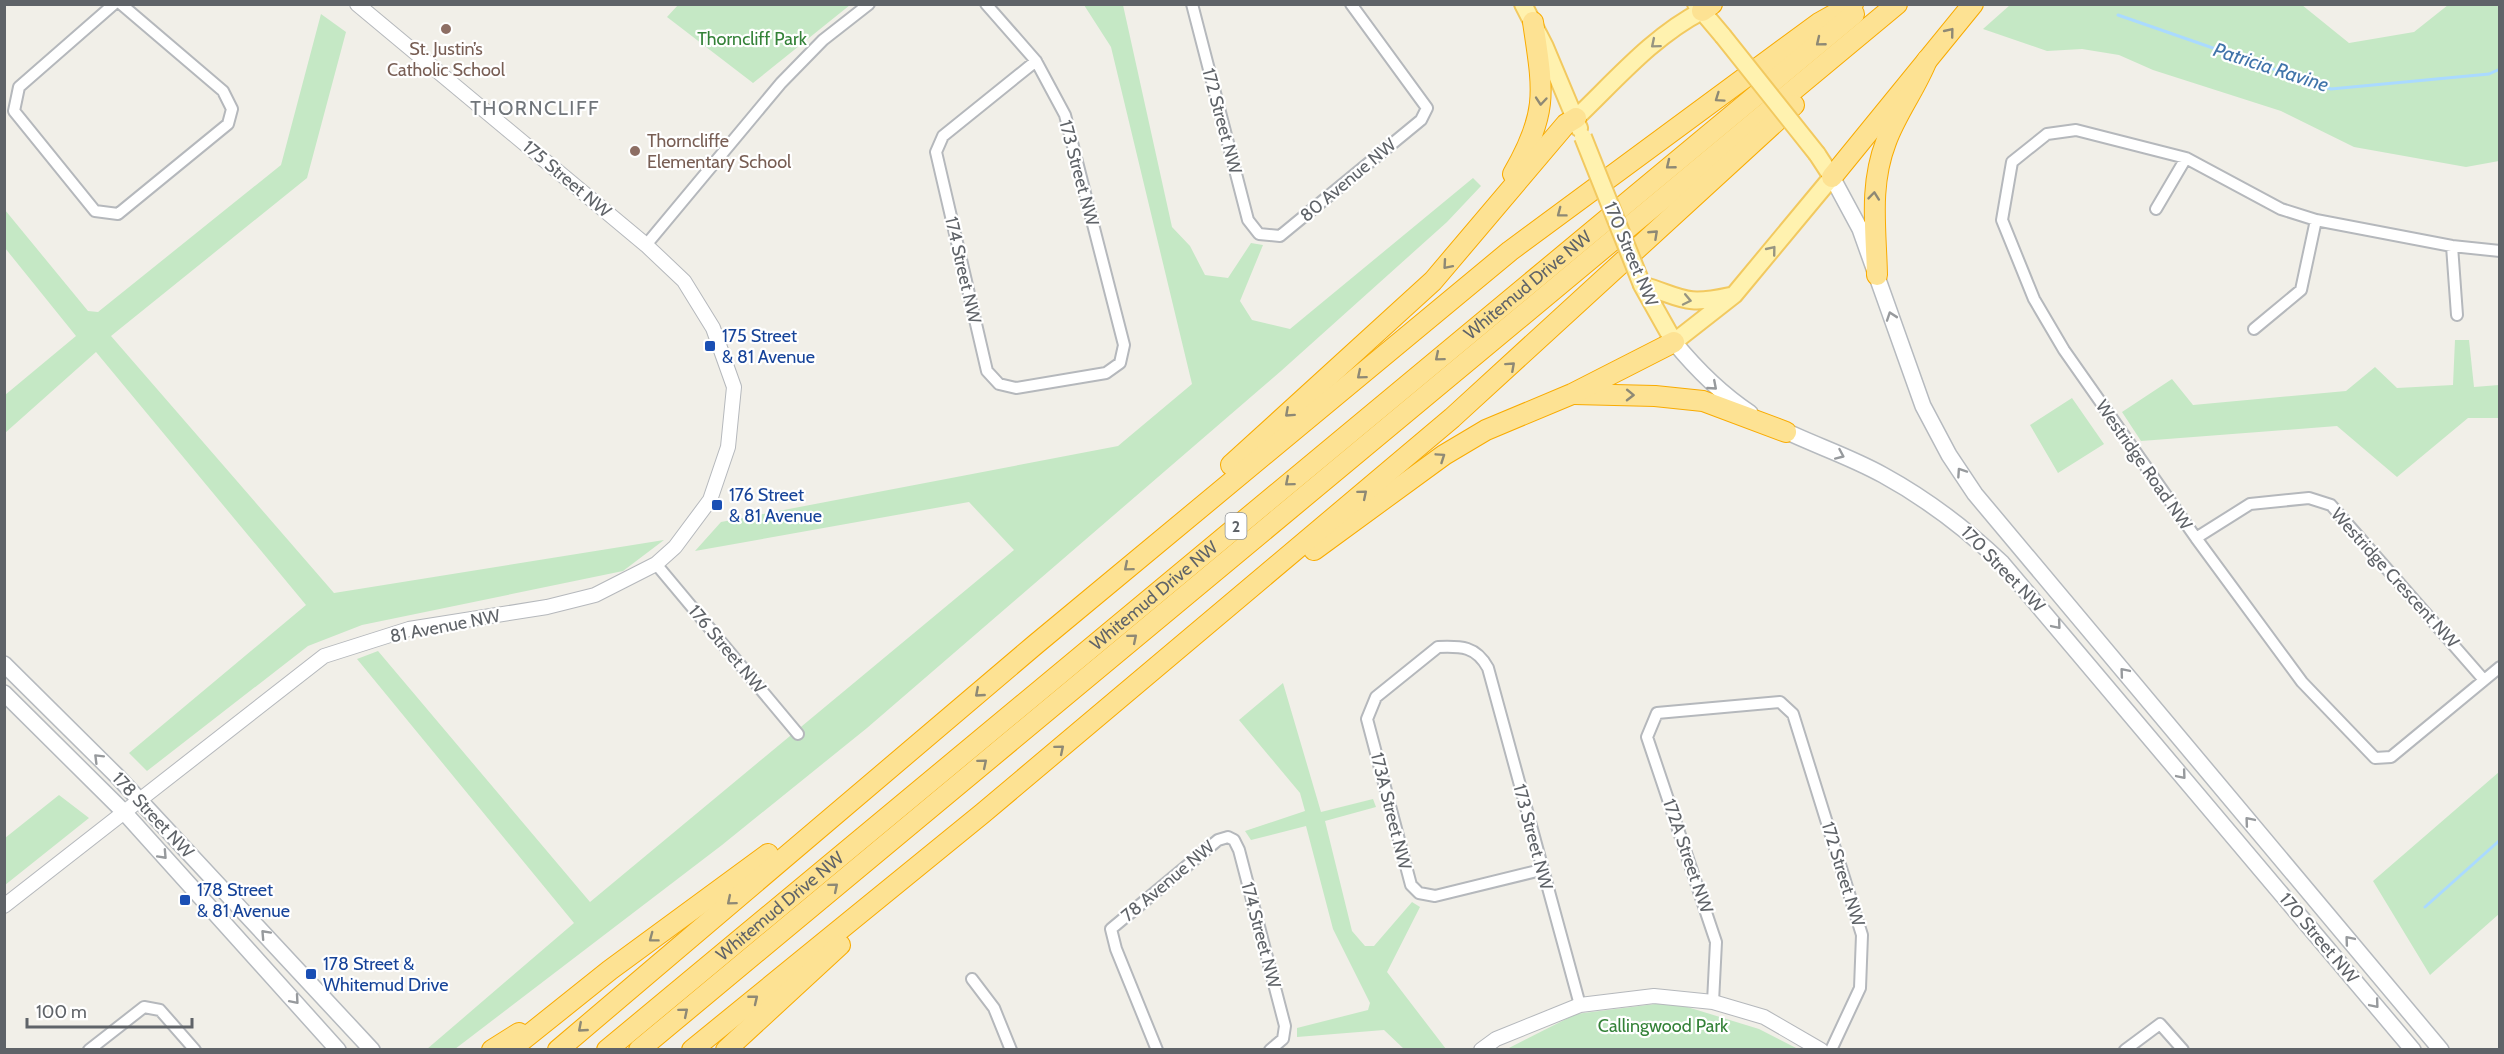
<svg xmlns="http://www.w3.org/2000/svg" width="2504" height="1054" font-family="Cabin,sans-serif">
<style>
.green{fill:#c5e8c5}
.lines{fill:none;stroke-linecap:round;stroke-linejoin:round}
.stream{stroke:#aadaff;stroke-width:3}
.minor-casing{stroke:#b5b8bc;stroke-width:14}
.tertiary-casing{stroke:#b5b8bc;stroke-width:16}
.secondary-casing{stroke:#b6babf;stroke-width:18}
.primary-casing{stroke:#f2c960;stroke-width:20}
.motorway-casing{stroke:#f9ab00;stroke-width:22}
.minor{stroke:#fff;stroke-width:10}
.tertiary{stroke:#fff;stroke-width:14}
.secondary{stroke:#fff;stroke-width:15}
.primary{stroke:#fff2af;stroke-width:16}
.motorway{stroke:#fde293;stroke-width:20}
.primary-bridge-casing{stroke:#f2c960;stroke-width:20;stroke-linecap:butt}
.primary-bridge{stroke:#fff2af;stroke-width:16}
.oneway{stroke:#8e8975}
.oneway2{stroke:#979581}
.oneway3{stroke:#979a9d}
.education-dot{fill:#8d6e63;stroke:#fff;stroke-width:2}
.transit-dot{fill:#1a4fb4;stroke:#fff;stroke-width:2}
.labels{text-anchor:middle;stroke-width:4.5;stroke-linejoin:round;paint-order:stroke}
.shield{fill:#fff;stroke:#8f9295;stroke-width:1.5}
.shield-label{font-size:16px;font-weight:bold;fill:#5f6368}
.park-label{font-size:18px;fill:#348238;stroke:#fff}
.education-label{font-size:18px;fill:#785e54;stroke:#fff}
.street-label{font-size:18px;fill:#5f6368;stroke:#fff}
.transit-label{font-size:18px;fill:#164399;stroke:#fff;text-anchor:start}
.water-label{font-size:20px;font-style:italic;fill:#4174aa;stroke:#fff}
.neighbourhood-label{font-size:20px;letter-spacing:1.5px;fill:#70757a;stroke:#fff}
</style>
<rect width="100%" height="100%" fill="#f1efe8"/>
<path class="green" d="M 678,5 L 678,4 L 850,5 L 753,83 L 667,17 Z
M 1084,5 L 1123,5 L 1172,227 L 1190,246 L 1205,275 L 1228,278 L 1251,243 L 1263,245 L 1240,301 L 1252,320 L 1290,329 L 1473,178 L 1481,186 L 1447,222 L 1281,371 L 867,728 L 722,845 L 455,1049 L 427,1049 L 574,923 L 357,659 L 378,651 L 590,902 L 1014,550 L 969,502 L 695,551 L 721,522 L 1118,446 L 1192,384 L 1111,47 Z
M 2302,5 L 2349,43 L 2414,32 L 2448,5 L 2499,5 L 2499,161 L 2466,167 L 2354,147 L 2281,111 L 2153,70 L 2119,55 L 2082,49 L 2047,51 L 1983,29 L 2010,5 Z
M 321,14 L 346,32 L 307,178 L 111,336 L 334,593 L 664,540 L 623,571 L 362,625 L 308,646 L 147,771 L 129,753 L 306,605 L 96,352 L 5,433 L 5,395 L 76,336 L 5,248 L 5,210 L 88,311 L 98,312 L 281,165 Z
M 2455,340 L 2469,340 L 2474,387 L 2499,385 L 2499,418 L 2468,418 L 2397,477 L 2337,426 L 2141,441 L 2122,412 L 2172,379 L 2193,405 L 2346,391 L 2375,367 L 2397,388 L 2453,385 Z
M 2072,398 L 2104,444 L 2058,473 L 2030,425 Z
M 1283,683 L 1321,812 L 1373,799 L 1376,807 L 1325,821 L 1352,931 L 1365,946 L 1374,946 L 1412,902 L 1420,907 L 1387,972 L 1446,1049 L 1404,1049 L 1384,1030 L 1297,1037 L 1297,1028 L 1368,1010 L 1370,1003 L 1333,929 L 1306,826 L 1251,840 L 1245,831 L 1305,811 L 1300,793 L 1239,720 Z
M 2499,772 L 2499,914 L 2430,975 L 2373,881 Z
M 59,795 L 89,818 L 5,885 L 5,838 Z
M 1671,1002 L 1759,1029 L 1798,1049 L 1505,1050 L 1576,1014 Z"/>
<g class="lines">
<path class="stream" d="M 2118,15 L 2331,89 L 2489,74 L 2500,69
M 2425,907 L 2500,840"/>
<defs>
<path id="minor" d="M 114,4 L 19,87 L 14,111 L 95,211 L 118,214 L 228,124 L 232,109 L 223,91 L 121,4
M 986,4 L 1036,61 L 1065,115 L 1124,345 L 1120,363 L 1106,373 L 1016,388 L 999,384 L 987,371 L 936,152 L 943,136 L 1036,61
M 1192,4 L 1248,220 L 1259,234 L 1280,236 L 1421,120 L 1427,108 L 1351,4
M 2156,209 L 2186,158
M 646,245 L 781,83 L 823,40 L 869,4
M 2452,246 L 2457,315
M 2500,251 L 2452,246 L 2316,220 L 2281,209 L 2186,158 L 2076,130 L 2047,134 L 2012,162 L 2002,220 L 2034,299 L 2064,350 L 2196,538 L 2302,682 L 2375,758 L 2391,757 L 2500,667
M 2254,329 L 2301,290 L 2316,220
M 2196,538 L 2250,504 L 2309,498 L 2331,505 L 2484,680
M 656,564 L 798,734
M 1541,870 L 1435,896 L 1419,893 L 1411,885 L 1367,719 L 1376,697 L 1438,647 C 1461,646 1476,646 1488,668 L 1580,1005
M 972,979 L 994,1008 L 1011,1050
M 1713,1002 L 1716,942 L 1647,737 L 1657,713 L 1780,702 L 1793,714 L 1862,935 L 1860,988 L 1831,1050
M 89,1050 L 144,1007 L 160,1010 L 195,1050
M 1157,1050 L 1116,949 L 1111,929 L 1218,840 L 1228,837 L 1234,840 L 1239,850 L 1285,1026 L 1283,1039 L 1270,1050
M 2125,1050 L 2160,1024 L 2183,1050"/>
<path id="tertiary" d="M 4,906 L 324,656 L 409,629 L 547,607 L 595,595 L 656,564 L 675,547 L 710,500 L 728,447 L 734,387 L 713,328 L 684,281 L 646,245 L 357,4
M 1481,1050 L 1496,1039 L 1580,1005 L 1654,996 L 1713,1002 L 1764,1017 L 1821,1050"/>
<path id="secondary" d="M 1832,177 L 1860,229 L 1923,406 L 1949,455 L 1975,494 L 2441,1050
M 1674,342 C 1697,370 1720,393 1750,413
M 1777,427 C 1811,444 1849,456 1883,475 C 1927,499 1965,528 2002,563 L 2413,1050
M 4,664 L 117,776 L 372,1050
M 4,693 L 124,812 L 338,1050"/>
<path id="primary" d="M 1523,4 L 1545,47 L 1579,128
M 1696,4 L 1723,36
M 1576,118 C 1615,81 1653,36 1702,11
M 1642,285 L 1674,342 L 1734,295 L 1832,177 L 1817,154
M 1642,285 C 1684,298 1684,306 1730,296"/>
<g id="motorway">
<path d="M 1702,11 L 1712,4"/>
<path d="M 1513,174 C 1549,112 1543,90 1533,22"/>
<path d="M 1832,177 L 1973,4"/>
<path d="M 1877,275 C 1876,229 1869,186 1886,142 C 1896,114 1916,88 1927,60"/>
<path d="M 1574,394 L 1655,396 L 1703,401 L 1786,432"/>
<path d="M 1231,465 L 1433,281 L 1566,124 L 1576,118"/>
<path d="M 1314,550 L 1444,455 L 1486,430 L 1572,394 L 1674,342"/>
<path d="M 492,1050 L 519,1033"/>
<path d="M 510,1050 L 610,970 L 768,854"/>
<path d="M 558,1050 L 1036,644 L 1510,251 L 1819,23 L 1853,4"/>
<path id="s1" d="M 607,1050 L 1854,14"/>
<path d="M 639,1050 L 1897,4"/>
<path d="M 692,1050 L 983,813 L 1452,418 L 1794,105"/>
<path d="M 726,1050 L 840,945"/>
</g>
</defs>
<use href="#minor" class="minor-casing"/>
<use href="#tertiary" class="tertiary-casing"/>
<use href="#secondary" class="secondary-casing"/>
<use href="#primary" class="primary-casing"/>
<use href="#motorway" class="motorway-casing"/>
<use href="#minor" class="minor"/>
<use href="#tertiary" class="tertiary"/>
<use href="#secondary" class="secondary"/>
<use href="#primary" class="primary"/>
<use href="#motorway" class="motorway"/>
<defs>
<path id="primary-bridge" d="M 1723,36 L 1817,154
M 1583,137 L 1642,285"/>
</defs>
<use href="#primary-bridge" class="primary-bridge-casing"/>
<use href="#primary-bridge" class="primary-bridge"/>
</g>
<defs><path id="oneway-chevron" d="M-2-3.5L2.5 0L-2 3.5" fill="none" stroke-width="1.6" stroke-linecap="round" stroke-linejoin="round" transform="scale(1.5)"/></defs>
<g class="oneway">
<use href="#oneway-chevron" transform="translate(1950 32) rotate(-51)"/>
<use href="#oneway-chevron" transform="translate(1820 42) rotate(141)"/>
<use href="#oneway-chevron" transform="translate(1719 98) rotate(145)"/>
<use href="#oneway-chevron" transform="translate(1541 101) rotate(95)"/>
<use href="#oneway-chevron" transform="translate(1670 165) rotate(141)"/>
<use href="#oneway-chevron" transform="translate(1874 196) rotate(-84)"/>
<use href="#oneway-chevron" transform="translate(1561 213) rotate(143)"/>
<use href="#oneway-chevron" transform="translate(1654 234) rotate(-43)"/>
<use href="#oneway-chevron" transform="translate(1447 265) rotate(131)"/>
<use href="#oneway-chevron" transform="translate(1439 357) rotate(140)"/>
<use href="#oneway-chevron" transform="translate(1511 366) rotate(-42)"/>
<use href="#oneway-chevron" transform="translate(1361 375) rotate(140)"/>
<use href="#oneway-chevron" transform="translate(1630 395) rotate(1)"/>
<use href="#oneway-chevron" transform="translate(1289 413) rotate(138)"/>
<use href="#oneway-chevron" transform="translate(1441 457) rotate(-34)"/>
<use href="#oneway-chevron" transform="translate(1289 482) rotate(140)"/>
<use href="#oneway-chevron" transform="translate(1363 494) rotate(-40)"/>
<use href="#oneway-chevron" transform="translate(1128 567) rotate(140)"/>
<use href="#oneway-chevron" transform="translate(1133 638) rotate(-40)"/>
<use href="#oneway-chevron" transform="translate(979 693) rotate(139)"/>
<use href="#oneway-chevron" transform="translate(1060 749) rotate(-40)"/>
<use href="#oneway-chevron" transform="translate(983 763) rotate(-40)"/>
<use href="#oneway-chevron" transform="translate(834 887) rotate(-40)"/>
<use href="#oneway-chevron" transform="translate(731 901) rotate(140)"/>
<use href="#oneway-chevron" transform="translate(653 938) rotate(143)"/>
<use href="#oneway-chevron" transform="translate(754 999) rotate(-39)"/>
<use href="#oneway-chevron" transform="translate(684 1012) rotate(-40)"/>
<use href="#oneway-chevron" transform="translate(582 1028) rotate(139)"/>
</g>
<g class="oneway2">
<use href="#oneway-chevron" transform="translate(1655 44) rotate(140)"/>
<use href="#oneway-chevron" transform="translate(1772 250) rotate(-51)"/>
<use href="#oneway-chevron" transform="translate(1687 300) rotate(12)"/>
</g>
<g class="oneway3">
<use href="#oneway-chevron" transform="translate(1891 316) rotate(-109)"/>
<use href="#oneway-chevron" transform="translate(1713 386) rotate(41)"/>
<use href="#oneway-chevron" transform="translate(1840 455) rotate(24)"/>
<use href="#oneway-chevron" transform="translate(1961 472) rotate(-124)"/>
<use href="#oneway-chevron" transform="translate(2057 625) rotate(50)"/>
<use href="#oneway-chevron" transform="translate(2124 672) rotate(-130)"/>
<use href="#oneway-chevron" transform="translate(98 758) rotate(-135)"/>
<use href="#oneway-chevron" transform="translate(2182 775) rotate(50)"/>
<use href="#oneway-chevron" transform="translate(2249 821) rotate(-130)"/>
<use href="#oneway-chevron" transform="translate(163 855) rotate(47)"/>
<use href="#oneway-chevron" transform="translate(265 934) rotate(-133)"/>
<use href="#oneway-chevron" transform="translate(2349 940) rotate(-130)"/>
<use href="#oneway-chevron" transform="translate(295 1000) rotate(49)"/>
<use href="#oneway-chevron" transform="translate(2375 1004) rotate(50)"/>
</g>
<g class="education-dot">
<circle cx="446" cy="29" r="6"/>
<circle cx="635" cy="151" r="6"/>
</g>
<g class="transit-dot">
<rect x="704" y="340" width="12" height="12" rx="3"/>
<rect x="711" y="499" width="12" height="12" rx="3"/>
<rect x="179" y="894" width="12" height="12" rx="3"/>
<rect x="305" y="968" width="12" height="12" rx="3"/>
</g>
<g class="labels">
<rect class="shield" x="1225.5" y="513" width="21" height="26" rx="4.5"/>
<g class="shield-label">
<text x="1236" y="532">2</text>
</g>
<g class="park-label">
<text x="752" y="45">Thorncliff Park</text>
<text x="1663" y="1032">Callingwood Park</text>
</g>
<g class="education-label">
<text x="446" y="55">St. Justin’s<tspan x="446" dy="21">Catholic School</tspan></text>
<text x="647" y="147" text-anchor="start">Thorncliffe<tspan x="647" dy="21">Elementary School</tspan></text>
</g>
<g class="street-label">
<text transform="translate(1222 121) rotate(75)" y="6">172 Street NW</text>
<text transform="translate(1079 173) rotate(75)" y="6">173 Street NW</text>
<text transform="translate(567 179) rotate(40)" y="6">175 Street NW</text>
<text transform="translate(1348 180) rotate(-40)" y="6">80 Avenue NW</text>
<text transform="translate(1631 254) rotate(67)" y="6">170 Street NW</text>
<text transform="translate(963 270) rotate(77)" y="6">174 Street NW</text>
<text dy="6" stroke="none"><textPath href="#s1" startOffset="1197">Whitemud Drive NW</textPath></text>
<text transform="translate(2144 465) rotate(55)" y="6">Westridge Road NW</text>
<text transform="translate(2003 569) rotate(46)" y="6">170 Street NW</text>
<text transform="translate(2395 578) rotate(48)" y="6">Westridge Crescent NW</text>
<text dy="6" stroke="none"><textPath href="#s1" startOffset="711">Whitemud Drive NW</textPath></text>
<text transform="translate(445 626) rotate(-11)" y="6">81 Avenue NW</text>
<text transform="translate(727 649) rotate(50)" y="6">176 Street NW</text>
<text transform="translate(1391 811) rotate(76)" y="6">173A Street NW</text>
<text transform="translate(153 815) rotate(47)" y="6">178 Street NW</text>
<text transform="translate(1533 837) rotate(75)" y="6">173 Street NW</text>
<text transform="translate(1688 856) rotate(71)" y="6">172A Street NW</text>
<text transform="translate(1843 874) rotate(73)" y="6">172 Street NW</text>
<text transform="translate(1168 881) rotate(-40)" y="6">78 Avenue NW</text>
<text dy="6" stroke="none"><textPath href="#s1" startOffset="225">Whitemud Drive NW</textPath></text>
<text transform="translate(1261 935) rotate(75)" y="6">174 Street NW</text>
<text transform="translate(2319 938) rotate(50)" y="6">170 Street NW</text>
</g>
<g class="transit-label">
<text x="722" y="342">175 Street<tspan x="722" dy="21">&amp; 81 Avenue</tspan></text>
<text x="729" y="501">176 Street<tspan x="729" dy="21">&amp; 81 Avenue</tspan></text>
<text x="197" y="896">178 Street<tspan x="197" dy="21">&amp; 81 Avenue</tspan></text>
<text x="323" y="970">178 Street &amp;<tspan x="323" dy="21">Whitemud Drive</tspan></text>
</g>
<g class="water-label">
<text transform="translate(2271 67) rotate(18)" y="7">Patricia Ravine</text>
</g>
<g class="neighbourhood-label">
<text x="535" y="115">THORNCLIFF</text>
</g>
</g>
<rect width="2504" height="1054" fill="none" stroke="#5f6368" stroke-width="12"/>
<path d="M27 1018v9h165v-9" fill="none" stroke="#5f6368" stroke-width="3"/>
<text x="36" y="1018" font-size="18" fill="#5f6368" stroke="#ffffff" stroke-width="4.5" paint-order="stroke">100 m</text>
</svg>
